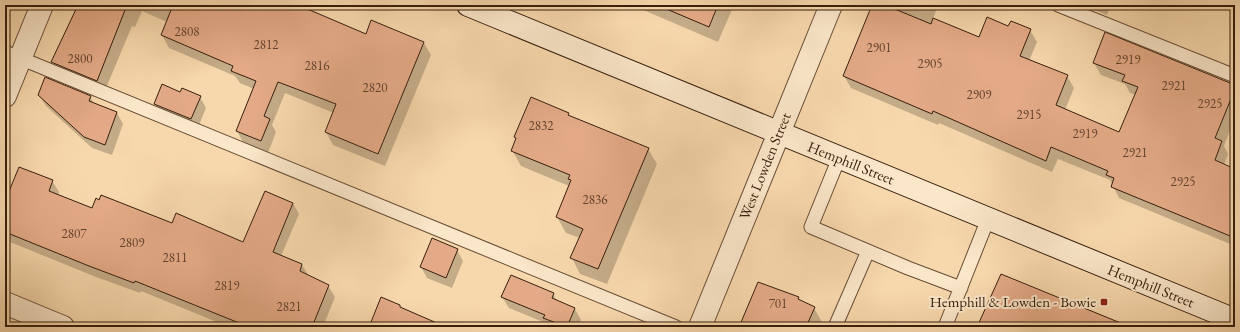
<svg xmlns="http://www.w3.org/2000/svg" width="1240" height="332" font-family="'EB Garamond',serif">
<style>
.shadow{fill:#0003}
.building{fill:#e4aa87;stroke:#371f0d}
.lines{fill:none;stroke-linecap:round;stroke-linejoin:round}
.lane-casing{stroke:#674d35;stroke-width:15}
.street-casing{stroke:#674d35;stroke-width:24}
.secondary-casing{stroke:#371f0d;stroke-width:24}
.lane{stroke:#fae6c9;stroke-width:13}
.street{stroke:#fae6c9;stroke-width:22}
.secondary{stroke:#fae6c9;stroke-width:22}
.poi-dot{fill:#8f2418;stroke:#fae6c9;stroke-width:1.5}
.labels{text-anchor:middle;stroke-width:4;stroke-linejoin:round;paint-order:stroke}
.number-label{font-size:13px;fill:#62422c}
.street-label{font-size:15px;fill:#371f0d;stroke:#fae6c9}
.poi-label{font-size:15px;fill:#371f0d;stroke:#fae6c9;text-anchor:end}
</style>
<rect width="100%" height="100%" fill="#f7d8ac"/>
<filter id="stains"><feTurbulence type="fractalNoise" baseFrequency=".005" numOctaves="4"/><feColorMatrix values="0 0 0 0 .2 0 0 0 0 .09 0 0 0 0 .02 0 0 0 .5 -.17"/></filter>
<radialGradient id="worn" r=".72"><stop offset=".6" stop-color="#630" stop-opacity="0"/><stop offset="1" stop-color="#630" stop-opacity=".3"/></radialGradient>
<path class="shadow" d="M 79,5 L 292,5 L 366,35 L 372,22 L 424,43 L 431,55 L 385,166 L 333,145 L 326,132 L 334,113 L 285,93 L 272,125 L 276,132 L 268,153 L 244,144 L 237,131 L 254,89 L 240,83 L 235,76 L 169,48 L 162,35 L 167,22 L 142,11 L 135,27 L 132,26 L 104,93 L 60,75 L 53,62 Z
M 638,5 L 734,5 L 718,42 L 641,9 Z
M 873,5 L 938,5 L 933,19 L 979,38 L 1009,27 L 1030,30 L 1037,42 L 1029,61 L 1067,76 L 1074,88 L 1065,110 L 1120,133 L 1136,95 L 1130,93 L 1125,84 L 1101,75 L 1094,63 L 1235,86 L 1235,117 L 1224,146 L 1228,154 L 1224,165 L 1235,170 L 1235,246 L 1119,198 L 1110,180 L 1058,159 L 1052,172 L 939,123 L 938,125 L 851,88 L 844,76 Z
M 1083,5 L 1111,5 L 1107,15 Z
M 1235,58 L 1235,66 L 1233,63 Z
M 181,93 L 200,97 L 206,108 L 197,130 L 162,115 L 155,104 Z
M 39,95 L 90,97 L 95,105 L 117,113 L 123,124 L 112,155 L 92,148 L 46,106 Z
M 568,114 L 569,116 L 648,149 L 657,164 L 607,284 L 580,274 L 572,258 L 580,238 L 566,233 L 557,217 L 569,186 L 521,166 L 512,150 L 516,139 L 515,137 Z
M 52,181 L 59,192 L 58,195 L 92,209 L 173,224 L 244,244 L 293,203 L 299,214 L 281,256 L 302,265 L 309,276 L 328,286 L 335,297 L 323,327 L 229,327 L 141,291 L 140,293 L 96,277 L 5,240 L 5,204 Z
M 457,250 L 463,261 L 452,288 L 427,278 L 421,267 Z
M 553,294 L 557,301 L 575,309 L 581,320 L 578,327 L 549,327 L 548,324 L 509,308 L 502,297 Z
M 798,298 L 800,302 L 814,308 L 822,322 L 820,327 L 741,327 Z
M 639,322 L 652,327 L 637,327 Z"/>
<path class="building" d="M 78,5 L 127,5 L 97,81 L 51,62 Z
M 173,5 L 298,5 L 366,34 L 371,20 L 424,42 L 378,154 L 325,132 L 336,104 L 278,82 L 264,116 L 270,119 L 261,141 L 236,131 L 256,81 L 231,71 L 233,66 L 161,35 Z
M 657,5 L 718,5 L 709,27 Z
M 872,5 L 885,5 L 931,24 L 933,18 L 979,37 L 987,17 L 1008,26 L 1011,21 L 1031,29 L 1020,56 L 1068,75 L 1056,105 L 1119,132 L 1138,87 L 1122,81 L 1125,75 L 1093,63 L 1105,32 L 1235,85 L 1235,89 L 1215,138 L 1222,141 L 1215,160 L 1235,169 L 1235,238 L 1111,187 L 1114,178 L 1106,175 L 1108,171 L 1051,147 L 1046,161 L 933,111 L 932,114 L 843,76 Z
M 45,77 L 91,96 L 89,101 L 117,112 L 105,145 L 84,137 L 38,95 Z
M 162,84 L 180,92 L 182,88 L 201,96 L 191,119 L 154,104 Z
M 531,97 L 569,113 L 568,115 L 649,148 L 598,269 L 570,258 L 583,229 L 556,217 L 571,180 L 568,179 L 570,175 L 511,151 L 516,138 L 514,137 Z
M 19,167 L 53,180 L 49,191 L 92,208 L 96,198 L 99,200 L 101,195 L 172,223 L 176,213 L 243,242 L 265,191 L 293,203 L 273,252 L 302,264 L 300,271 L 329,285 L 312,327 L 249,327 L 135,281 L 134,283 L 89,266 L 5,232 L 5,201 Z
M 432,238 L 458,249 L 446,278 L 420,267 Z
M 1001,274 L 1128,326 L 1128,327 L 977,327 Z
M 511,275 L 554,293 L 552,298 L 575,308 L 567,327 L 543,318 L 545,315 L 501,297 Z
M 758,282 L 799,297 L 798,299 L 815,307 L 806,327 L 739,327 Z
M 381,297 L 400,305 L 400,307 L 446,327 L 369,327 Z"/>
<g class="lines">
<defs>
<path id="lane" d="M 1058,5 L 1235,76
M 5,52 L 676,327
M 839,158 L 811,227 L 908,268 L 961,288
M 835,327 L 868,251
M 945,327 L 988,219"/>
<path id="street" d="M 5,96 L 42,5
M 5,303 L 63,327
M 700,327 L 831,5"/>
<path id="secondary" d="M 468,5 L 1235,320"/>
</defs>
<use href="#lane" class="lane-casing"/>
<use href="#street" class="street-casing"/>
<use href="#secondary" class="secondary-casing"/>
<use href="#lane" class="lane"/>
<use href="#street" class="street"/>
<use href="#secondary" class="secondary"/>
</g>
<rect class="poi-dot" x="1100" y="298" width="8" height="8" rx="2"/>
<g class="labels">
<g class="number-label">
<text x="187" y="36">2808</text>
<text x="266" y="49">2812</text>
<text x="879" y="52">2901</text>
<text x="80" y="63">2800</text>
<text x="1128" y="64">2919</text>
<text x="930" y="68">2905</text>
<text x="317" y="70">2816</text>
<text x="1174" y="90">2921</text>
<text x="375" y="92">2820</text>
<text x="979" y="99">2909</text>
<text x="1210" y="108">2925</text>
<text x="1029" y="119">2915</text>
<text x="541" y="130">2832</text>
<text x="1085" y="138">2919</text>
<text x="1135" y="157">2921</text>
<text x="1183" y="186">2925</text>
<text x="595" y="204">2836</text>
<text x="74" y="238">2807</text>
<text x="132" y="247">2809</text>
<text x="175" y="262">2811</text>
<text x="227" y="290">2819</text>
<text x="778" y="308">701</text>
<text x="289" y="311">2821</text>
</g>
<g class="street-label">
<text transform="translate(851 163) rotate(22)" y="5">Hemphill Street</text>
<text transform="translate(765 166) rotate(-68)" y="5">West Lowden Street</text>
<text transform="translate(1151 286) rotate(22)" y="5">Hemphill Street</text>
</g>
<g class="poi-label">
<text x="1096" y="307">Hemphill &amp; Lowden - Bowie</text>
</g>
</g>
<rect width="1240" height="332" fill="none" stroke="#f7d8ac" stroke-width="20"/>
<rect x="6" y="6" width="1228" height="320" fill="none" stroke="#371f0d" stroke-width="2"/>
<rect x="10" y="10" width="1220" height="312" fill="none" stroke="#371f0d"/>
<rect width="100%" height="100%" filter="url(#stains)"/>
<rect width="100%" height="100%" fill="url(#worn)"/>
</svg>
